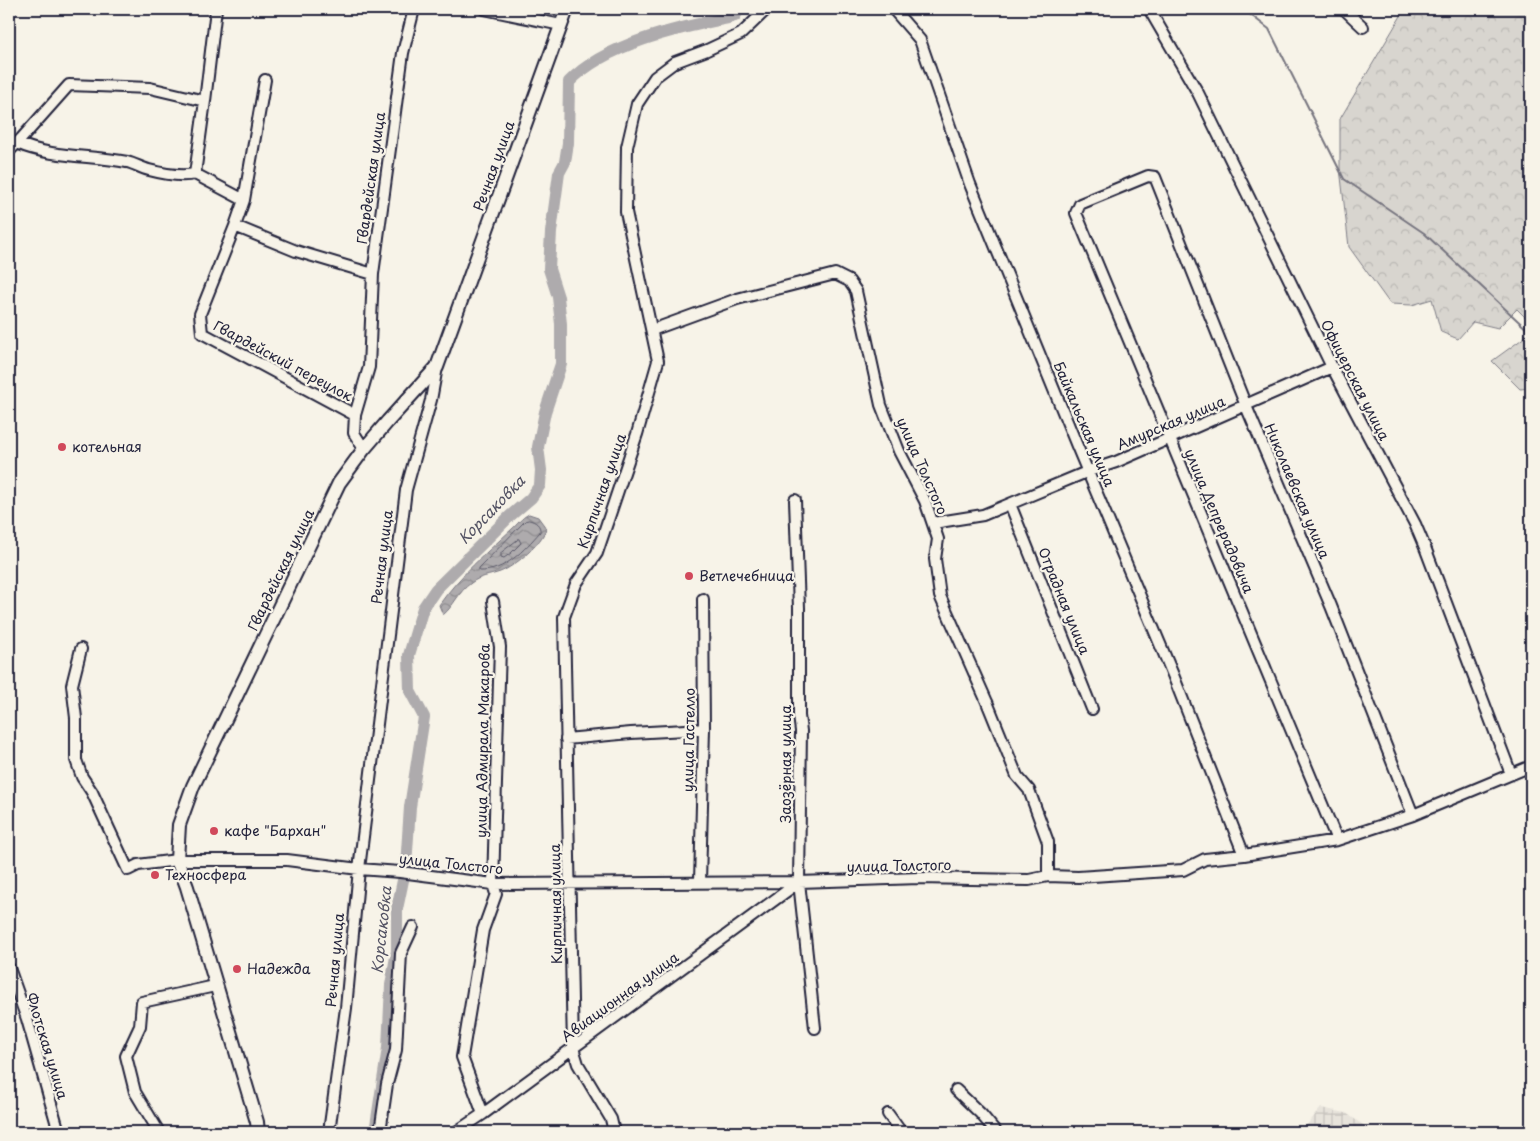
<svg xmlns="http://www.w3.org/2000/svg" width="1540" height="1141" font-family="'Playpen Sans',sans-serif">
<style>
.industrial{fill:url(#industrial-grid)}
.forest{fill:url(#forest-crowns);stroke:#7d7c85}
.water{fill:url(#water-waves);stroke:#76747f}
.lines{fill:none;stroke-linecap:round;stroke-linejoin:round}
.shore{stroke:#5a5969;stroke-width:1}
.stream{stroke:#76747f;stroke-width:2}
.river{stroke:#aeabad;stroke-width:12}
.minor-casing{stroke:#22223b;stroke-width:14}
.major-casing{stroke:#22223b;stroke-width:16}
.minor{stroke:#f7f3e8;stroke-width:10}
.major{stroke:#f7f3e8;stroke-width:12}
.poi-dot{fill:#d1495b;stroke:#f7f3e8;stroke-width:2}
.labels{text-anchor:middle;stroke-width:4.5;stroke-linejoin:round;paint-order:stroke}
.street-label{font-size:14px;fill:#22223b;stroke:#f7f3e8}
.poi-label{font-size:14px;fill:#22223b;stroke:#f7f3e8;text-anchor:start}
.water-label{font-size:15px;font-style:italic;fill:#535263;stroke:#f7f3e8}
</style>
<defs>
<pattern id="industrial-grid" width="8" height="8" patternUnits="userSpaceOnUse" patternTransform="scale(1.25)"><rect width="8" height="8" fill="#e7e3db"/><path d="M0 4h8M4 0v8" fill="none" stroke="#c6c2bd"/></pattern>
<pattern id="forest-crowns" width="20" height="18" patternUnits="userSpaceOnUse" patternTransform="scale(1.25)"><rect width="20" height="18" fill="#d8d5cf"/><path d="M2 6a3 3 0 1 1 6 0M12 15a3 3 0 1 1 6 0" fill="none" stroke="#b9b7b3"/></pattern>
<pattern id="water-waves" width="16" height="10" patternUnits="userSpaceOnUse" patternTransform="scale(1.25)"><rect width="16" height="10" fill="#aeabad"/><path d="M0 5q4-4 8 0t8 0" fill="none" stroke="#8d8b8e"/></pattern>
</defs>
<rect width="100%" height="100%" fill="#f7f3e8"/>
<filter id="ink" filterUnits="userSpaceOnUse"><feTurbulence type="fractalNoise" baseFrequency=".02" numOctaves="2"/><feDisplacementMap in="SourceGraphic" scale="10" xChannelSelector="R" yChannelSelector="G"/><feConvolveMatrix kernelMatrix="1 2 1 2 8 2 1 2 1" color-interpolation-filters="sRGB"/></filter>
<g filter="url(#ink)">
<path class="industrial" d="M 1321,1108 L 1346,1113 L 1373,1132 L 1301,1132 Z"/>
<path class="forest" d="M 1405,9 L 1531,9 L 1531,388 L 1520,389 L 1492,361 L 1525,337 L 1526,318 L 1517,309 L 1498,328 L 1473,322 L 1458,339 L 1441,332 L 1432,299 L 1412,305 L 1390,304 L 1349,247 L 1340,168 L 1340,119 Z"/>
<path class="water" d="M 529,514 L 538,517 L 546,528 C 543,543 514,567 500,572 C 489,576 480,576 471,583 C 458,592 454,606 443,615 L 439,605 C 459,576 486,553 512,529 C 518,524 521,518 529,514 Z"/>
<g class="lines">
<path class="shore" d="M 529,520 C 535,521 541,525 540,532 C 524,550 505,572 479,571 L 479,568 L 525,521 Z
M 519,539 L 521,543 L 511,553 L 504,558 L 501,557 L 501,553 Z"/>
<path class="stream" d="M 1243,9 L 1269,29 L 1344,179 L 1424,233 L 1531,333"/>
<path class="river" d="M 375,1132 L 388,1048 L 391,985 L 397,951 L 397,909 L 406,866 L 410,807 L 424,717 L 410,691 L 409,655 L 423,608 L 436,589 L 510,516 L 531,498 L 540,485 L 541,470 L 538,447 L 545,412 L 561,364 L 561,324 L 558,297 L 549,269 L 551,232 L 559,173 L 565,162 L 568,143 L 569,82 C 605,44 677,28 728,18 L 735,16 L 739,9"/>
<defs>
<path id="minor" d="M 216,9 L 205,101 L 195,174 L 244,200 L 235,226 L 200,314 L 202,333 L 355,415
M 484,9 L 561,25
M 893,9 L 920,40 L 970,184 L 1077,446 L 1173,675 L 1244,855
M 1149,9 L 1198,93 L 1332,367 L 1415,524 L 1426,550 L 1511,774
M 1344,9 L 1363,27
M 9,12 L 9,9
M 17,143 C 51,158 90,155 127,162 C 135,164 141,168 149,170 C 164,174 180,177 195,174
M 9,151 L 21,139 L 69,85 L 150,88 L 205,101
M 244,200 L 265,80
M 235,226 L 296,251 L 373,274
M 364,449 L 354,433 L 355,415 L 369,367 L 373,274 L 403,53 L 414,9
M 795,500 L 799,608 L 799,716 L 801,731 L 799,882 L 815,1028
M 1010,504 L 1092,709
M 933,523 L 983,515 L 1089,471 L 1116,462 L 1332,367
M 81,649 L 72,685 L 76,718 L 76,760 L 82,777 L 92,792 L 128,870 L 138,865 L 177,860 L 287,860 L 359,869 L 400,872 L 493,884 L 799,882 L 919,878 L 1029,880 L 1048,876 L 1048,842 L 1029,790 L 1017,776 L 987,702 L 940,596 L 935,559 L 938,539 L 925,501 L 899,451 L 881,405 L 856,291 L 849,281 L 835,274 L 737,299 L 652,330
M 566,739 L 631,733 L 704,729
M 1337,840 L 1076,213 L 1080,204 L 1148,176 L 1155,177 L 1246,406 L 1331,606 L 1413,815
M 1048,876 L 1078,877 L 1183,870 L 1205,859 L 1244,855 L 1337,840 L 1413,815 L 1531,766
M 700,882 L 704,729 L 703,599
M 9,968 L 27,1019 L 59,1132
M 956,1090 L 981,1114 L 996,1132
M 483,1114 L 462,1057 L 483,930 L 496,894 L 493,884 L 500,647 L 493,601
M 888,1114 L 901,1132
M 159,1132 L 135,1092 L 126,1056 L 140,1026 L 142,1002 L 215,986
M 329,1132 L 346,1008 L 359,869 L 406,490 L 431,400 L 437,367
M 380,1132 L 387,1084 L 396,1050 L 401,953 L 413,927
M 456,1132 L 483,1114 L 799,882
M 614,1132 L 611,1119 L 578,1064 L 573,1048 L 564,617 L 576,584 L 597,553 L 637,434 L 658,361 L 626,212 L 627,147 L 637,104 L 655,77 L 675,62 L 707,50 L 741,34 L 767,9"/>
<path id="major" d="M 258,1132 L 257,1122 L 187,887 L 177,860 L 179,825 L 193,786 L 339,483 L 364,449 L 388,421 L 437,367 L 567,9"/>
</defs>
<use href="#minor" class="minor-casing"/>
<use href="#major" class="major-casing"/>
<use href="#minor" class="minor"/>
<use href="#major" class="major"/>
</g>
</g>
<g class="poi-dot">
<circle cx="62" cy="447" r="5"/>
<circle cx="689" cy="576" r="5"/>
<circle cx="214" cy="831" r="5"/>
<circle cx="155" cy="875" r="5"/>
<circle cx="237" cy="969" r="5"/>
</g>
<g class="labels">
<g class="street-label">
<text transform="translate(494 166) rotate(-70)" y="5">Речная улица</text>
<text transform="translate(371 178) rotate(-82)" y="5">Гвардейская улица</text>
<text transform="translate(283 361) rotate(28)" y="5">Гвардейский переулок</text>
<text transform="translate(1355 380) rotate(63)" y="5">Офицерская улица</text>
<text transform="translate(1171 423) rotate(-23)" y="5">Амурская улица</text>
<text transform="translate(1084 424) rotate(67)" y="5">Байкальская улица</text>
<text transform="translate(922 466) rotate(66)" y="5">улица Толстого</text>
<text transform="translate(602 491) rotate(-71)" y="5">Кирпичная улица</text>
<text transform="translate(1297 491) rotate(67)" y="5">Николаевская улица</text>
<text transform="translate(1219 521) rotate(67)" y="5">улица Депрерадовича</text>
<text transform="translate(382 557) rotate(-83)" y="5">Речная улица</text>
<text transform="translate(281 570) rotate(-64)" y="5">Гвардейская улица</text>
<text transform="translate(1064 601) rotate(68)" y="5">Отрадная улица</text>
<text transform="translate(689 740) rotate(-89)" y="5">улица Гастелло</text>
<text transform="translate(483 741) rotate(-89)" y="5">улица Адмирала Макарова</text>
<text transform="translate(786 764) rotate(-90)" y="5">Заозёрная улица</text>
<text transform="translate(451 864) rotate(6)" y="5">улица Толстого</text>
<text transform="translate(899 866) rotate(-1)" y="5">улица Толстого</text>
<text transform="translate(556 904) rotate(-91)" y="5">Кирпичная улица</text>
<text transform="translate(335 960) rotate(-85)" y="5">Речная улица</text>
<text transform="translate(620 997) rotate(-36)" y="5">Авиационная улица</text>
<text transform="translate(47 1046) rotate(73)" y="5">Флотская улица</text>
</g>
<g class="poi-label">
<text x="72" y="452">котельная</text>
<text x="699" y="581">Ветлечебница</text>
<text x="224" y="836">кафе "Бархан"</text>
<text x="165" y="880">Техносфера</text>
<text x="247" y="974">Надежда</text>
</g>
<g class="water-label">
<text transform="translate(492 510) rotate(-46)" y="5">Корсаковка</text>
<text transform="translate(382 930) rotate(-84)" y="5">Корсаковка</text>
</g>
</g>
<rect width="1540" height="1141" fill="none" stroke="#f7f3e8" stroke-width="30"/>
<rect x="15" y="15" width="1510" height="1111" fill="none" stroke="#22223b" stroke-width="2" filter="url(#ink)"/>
</svg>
